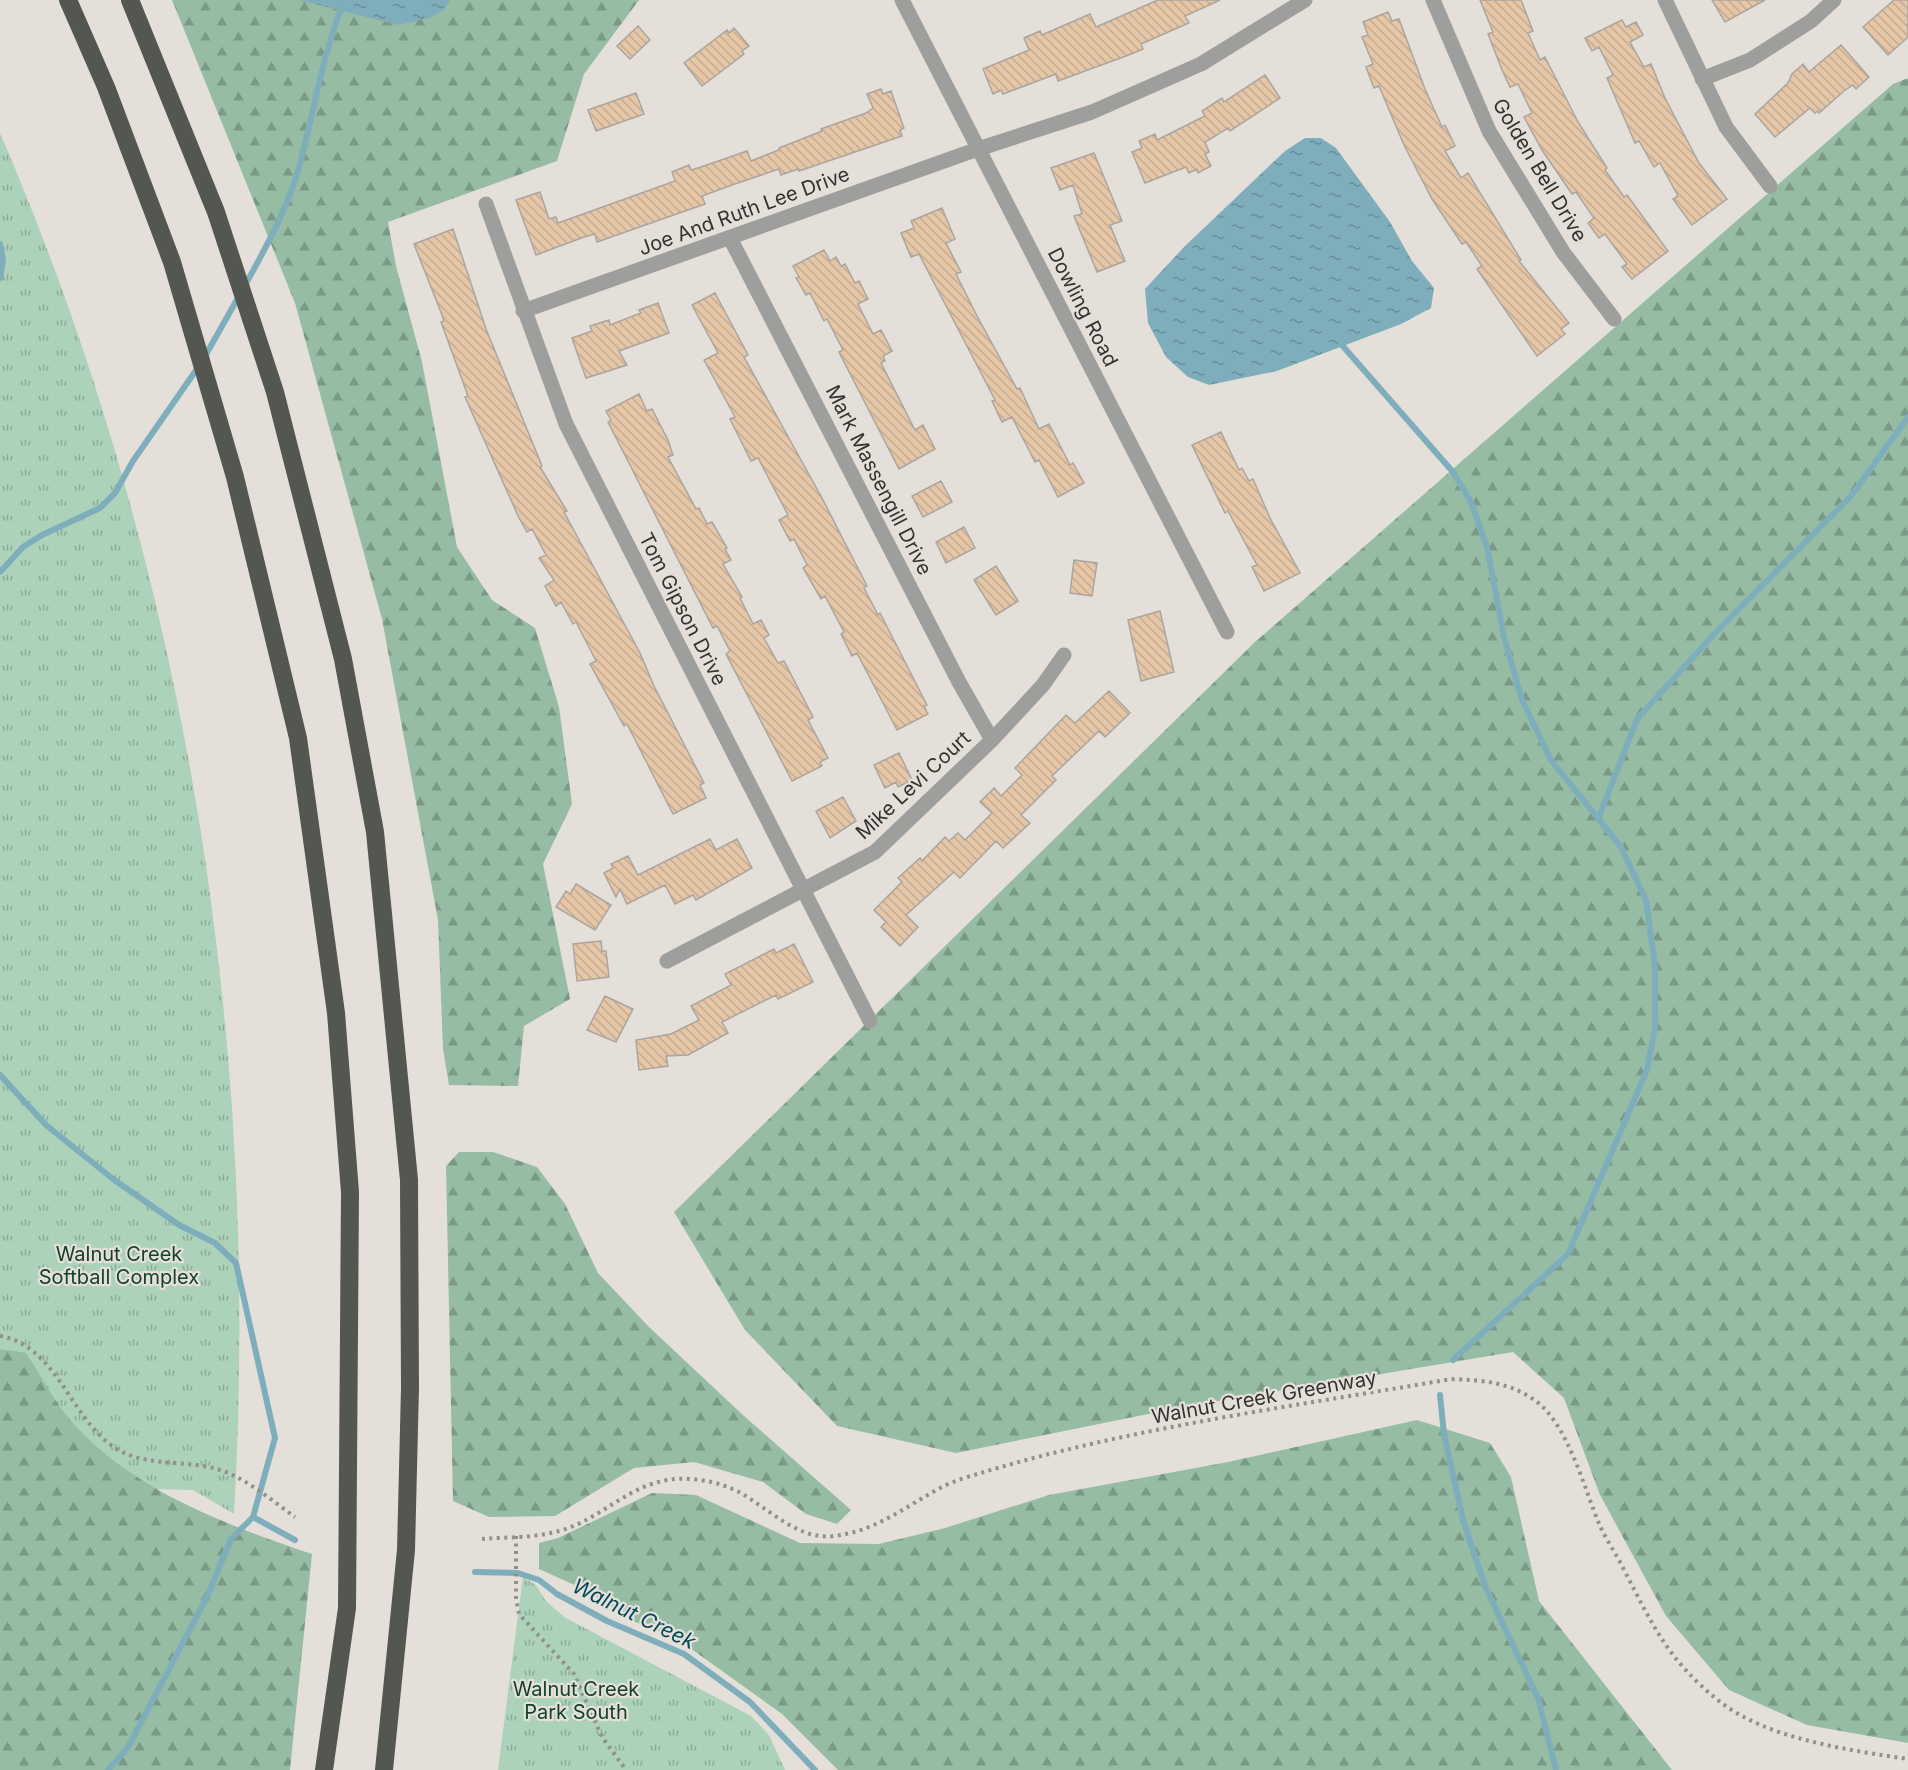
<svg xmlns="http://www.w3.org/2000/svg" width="1908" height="1770" font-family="Inter,sans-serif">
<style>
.grass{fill:url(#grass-tufts)}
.forest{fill:url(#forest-firs)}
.water{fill:url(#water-ripples)}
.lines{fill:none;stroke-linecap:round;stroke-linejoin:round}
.stream{stroke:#7eaebc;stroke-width:6}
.building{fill:url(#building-back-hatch);stroke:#aaa59f;stroke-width:1.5}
.path{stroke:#938f8b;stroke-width:4;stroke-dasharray:3 4.5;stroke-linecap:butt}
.minor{stroke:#9e9f9d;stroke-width:15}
.motorway{stroke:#545751;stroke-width:18}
.labels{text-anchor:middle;stroke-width:4.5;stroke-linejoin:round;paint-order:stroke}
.street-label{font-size:20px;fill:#343230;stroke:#e5dfd9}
.park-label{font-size:20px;fill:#124229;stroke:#e5dfd9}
.water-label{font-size:21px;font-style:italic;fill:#004757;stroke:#e5dfd9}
</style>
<defs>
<pattern id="grass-tufts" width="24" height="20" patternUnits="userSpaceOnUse" patternTransform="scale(1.5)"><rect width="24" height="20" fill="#acd2b9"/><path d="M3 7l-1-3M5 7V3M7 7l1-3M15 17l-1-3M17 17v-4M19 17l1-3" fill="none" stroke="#8dab97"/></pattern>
<pattern id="forest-firs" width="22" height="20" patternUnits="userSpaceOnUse" patternTransform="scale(1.5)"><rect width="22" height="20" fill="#96bda4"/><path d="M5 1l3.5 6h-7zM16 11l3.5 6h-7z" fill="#7b9a86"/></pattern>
<pattern id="water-ripples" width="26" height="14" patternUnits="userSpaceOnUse" patternTransform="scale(1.5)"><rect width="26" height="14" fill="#7eaebc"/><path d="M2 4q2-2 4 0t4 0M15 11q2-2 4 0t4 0" fill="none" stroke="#688e99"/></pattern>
<pattern id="building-back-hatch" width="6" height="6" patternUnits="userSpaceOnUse" patternTransform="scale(1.5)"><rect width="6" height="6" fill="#e5c6a7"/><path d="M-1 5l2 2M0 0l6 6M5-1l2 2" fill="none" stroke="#c5ab90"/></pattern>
</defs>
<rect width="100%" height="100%" fill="#e5dfd9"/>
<path class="grass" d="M 0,133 C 187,566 261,1045 234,1514 L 193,1490 L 153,1489 L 0,1573 Z
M 523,1577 L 536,1585 L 545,1600 L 564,1617 L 751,1716 L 769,1735 L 785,1770 L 498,1770 Z"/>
<path class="forest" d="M 172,0 L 639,0 L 584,74 L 557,161 L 388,222 L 396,266 L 422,362 L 457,547 L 492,600 L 535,628 L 559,707 L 572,804 L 543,864 L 570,999 L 524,1026 L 518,1086 L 449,1085 L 443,1049 L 438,920 L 382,619 L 295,303 Z
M 1908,78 L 1908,1743 L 1807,1725 L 1729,1690 L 1666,1616 L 1600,1495 L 1564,1398 L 1513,1352 L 1183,1407 L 956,1453 L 837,1426 L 745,1330 L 674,1212 L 1255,642 L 1893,84 Z
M 459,1152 L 493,1152 L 537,1167 L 565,1204 L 598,1273 L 649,1327 L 744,1416 L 851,1510 L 837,1524 L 806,1514 L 763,1482 L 694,1462 L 634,1468 L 555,1516 L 489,1517 L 453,1501 L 446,1166 Z
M 0,1349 L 26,1353 C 41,1375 54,1402 72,1422 C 133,1491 227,1525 312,1554 L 290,1770 L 0,1770 Z
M 1417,1420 L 1490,1443 L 1511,1477 L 1539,1601 L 1672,1770 L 838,1770 L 782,1714 L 676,1638 L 630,1620 L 590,1592 L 539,1569 L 539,1543 L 558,1538 L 652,1493 L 696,1495 L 800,1543 L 879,1544 L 945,1528 L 1049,1495 L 1228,1462 Z"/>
<path class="water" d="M 299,0 L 450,0 L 445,9 L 430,18 L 398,25 Z
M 1305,138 L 1321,138 L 1336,148 L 1390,222 L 1412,261 L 1434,288 L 1431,308 L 1401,324 L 1277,371 L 1209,385 L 1188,377 L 1166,357 L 1148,323 L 1145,289 L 1184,247 L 1285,151 Z"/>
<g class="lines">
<path class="stream" d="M 0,244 L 3,260 L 0,278
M 244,287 C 267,246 291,202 302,156 C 315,105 322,59 341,9
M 1341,344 L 1453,472 L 1471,502 L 1487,547 L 1504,637 L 1522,700 L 1551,760 L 1621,847 L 1646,900 L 1655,966 L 1655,1028 L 1647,1070 L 1568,1254 L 1453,1360
M 204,358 L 239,296
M 0,572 L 23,547 L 42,535 L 100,508 L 115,493 L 133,461 L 199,366
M 1599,817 L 1637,719 L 1717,631 L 1851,496 L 1908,417
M 0,1075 L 46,1125 L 113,1179 L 179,1225 L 215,1243 L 236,1263 L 275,1438 L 253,1517 L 231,1539 L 207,1597 L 127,1749 L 108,1770
M 1440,1395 L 1444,1434 L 1463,1520 L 1485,1586 L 1538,1698 L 1556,1770
M 253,1517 L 295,1540
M 475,1572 L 518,1573 L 539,1580 L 557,1594 L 607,1621 L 684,1654 L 750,1702 L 815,1770"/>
</g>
<path class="building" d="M 1158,0 L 1220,0 L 1185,16 L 1189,23 L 1141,44 L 1143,49 L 1126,56 L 1058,81 L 1056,74 L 1003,94 L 1001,90 L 993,94 L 983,69 L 1029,50 L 1024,38 L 1040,31 L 1042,35 L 1090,14 L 1096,27 Z
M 1480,0 L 1521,0 L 1533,31 L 1528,33 L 1540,60 L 1545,57 L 1578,122 L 1607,168 L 1605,170 L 1624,197 L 1627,195 L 1668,251 L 1632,279 L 1622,267 L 1627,264 L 1605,234 L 1599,238 L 1588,223 L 1594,218 L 1576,192 L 1572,194 L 1542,150 L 1524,117 L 1532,113 L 1518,84 L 1510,87 L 1502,70 L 1488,34 L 1493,32 Z
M 1712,0 L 1765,0 L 1725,22 Z
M 1894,0 L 1908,0 L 1908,37 L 1888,55 L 1863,27 Z
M 1388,12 L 1392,21 L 1399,19 L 1425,89 L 1442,127 L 1445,125 L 1455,146 L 1445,151 L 1461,178 L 1468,173 L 1521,260 L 1519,261 L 1569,323 L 1561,329 L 1565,334 L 1537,356 L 1477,269 L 1482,266 L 1466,242 L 1462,244 L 1432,199 L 1404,145 L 1379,86 L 1374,88 L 1366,67 L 1373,64 L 1362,37 L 1368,35 L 1363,22 Z
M 1622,20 L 1626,27 L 1636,22 L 1643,35 L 1630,42 L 1644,67 L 1651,64 L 1665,98 L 1699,163 L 1727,199 L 1692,225 L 1673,199 L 1678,196 L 1660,163 L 1654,167 L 1639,141 L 1635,143 L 1607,78 L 1613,75 L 1599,47 L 1592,51 L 1585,38 Z
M 638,26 L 650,40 L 630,59 L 617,46 Z
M 734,28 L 749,46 L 742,51 L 744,54 L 702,86 L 684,63 L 727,30 L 729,33 Z
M 1841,45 L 1869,77 L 1856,89 L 1853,85 L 1844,91 L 1819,113 L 1818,111 L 1815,113 L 1810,108 L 1775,137 L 1755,114 L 1788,83 L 1792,74 L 1803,64 L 1809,72 Z
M 1265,75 L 1280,98 L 1230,131 L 1228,128 L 1205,142 L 1209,152 L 1205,154 L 1211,166 L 1198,173 L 1197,169 L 1189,173 L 1186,167 L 1145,183 L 1132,152 L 1142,148 L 1139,141 L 1155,134 L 1157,140 L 1205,116 L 1202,111 L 1222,98 L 1224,102 Z
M 881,89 L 883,94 L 891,91 L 904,128 L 900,130 L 902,136 L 799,171 L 798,169 L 781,175 L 779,169 L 732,185 L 702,196 L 705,204 L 597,242 L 595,234 L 584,237 L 536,255 L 516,200 L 540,192 L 549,219 L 556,217 L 558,223 L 675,181 L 672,172 L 689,165 L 691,170 L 701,167 L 747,151 L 751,161 L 779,150 L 779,148 L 822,131 L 821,129 L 866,113 L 873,108 L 867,94 Z
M 636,93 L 644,114 L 596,131 L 588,110 Z
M 1094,153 L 1122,221 L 1110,225 L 1125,261 L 1097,272 L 1074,216 L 1082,214 L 1073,185 L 1060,190 L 1051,168 Z
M 942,208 L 955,239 L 946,243 L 961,272 L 956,274 L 977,316 L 1017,389 L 1020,388 L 1039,429 L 1049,424 L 1070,465 L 1073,463 L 1084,483 L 1058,497 L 1039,460 L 1035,462 L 1012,417 L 1002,422 L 992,401 L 995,400 L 919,254 L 911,257 L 901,233 L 914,228 L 911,221 Z
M 453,229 L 486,329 L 542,466 L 540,467 L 567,511 L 564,512 L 640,653 L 654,686 L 704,783 L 700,785 L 706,798 L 673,814 L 627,724 L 624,726 L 590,664 L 596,661 L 576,622 L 573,624 L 561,602 L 556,606 L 545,586 L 554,580 L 539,558 L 546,555 L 532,529 L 527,532 L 519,518 L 465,397 L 468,396 L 441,322 L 444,321 L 442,315 L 414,244 Z
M 824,250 L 830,261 L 836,257 L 841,266 L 845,264 L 855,283 L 859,281 L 868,299 L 858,304 L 873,334 L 881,330 L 892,351 L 883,356 L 885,361 L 881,363 L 915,430 L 923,425 L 935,449 L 899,469 L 839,352 L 843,350 L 827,319 L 824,321 L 810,293 L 806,295 L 796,278 L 799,277 L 793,266 Z
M 715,293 L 748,355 L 744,357 L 822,498 L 867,586 L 864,588 L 878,615 L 880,613 L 927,705 L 924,706 L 928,714 L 897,730 L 857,653 L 852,656 L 841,634 L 844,632 L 825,596 L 821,599 L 803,568 L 807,565 L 794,539 L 790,541 L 779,520 L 788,515 L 758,458 L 751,461 L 730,419 L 735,417 L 704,360 L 718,353 L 692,305 Z
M 658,303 L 669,333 L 619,351 L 627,365 L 586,378 L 572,338 L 592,331 L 590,326 L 609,320 L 610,325 L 641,313 L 639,310 Z
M 639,394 L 647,411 L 652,409 L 668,440 L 673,455 L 668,457 L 696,509 L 699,508 L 707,524 L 712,522 L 727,548 L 725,549 L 731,560 L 723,564 L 742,597 L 740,598 L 753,624 L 761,620 L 769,635 L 764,638 L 778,663 L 784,661 L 813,717 L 808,720 L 828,758 L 820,762 L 822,766 L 792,781 L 726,654 L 730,651 L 717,626 L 713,628 L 608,422 L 611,420 L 606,411 Z
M 1221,432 L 1239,470 L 1242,468 L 1249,481 L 1253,479 L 1270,518 L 1300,573 L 1264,591 L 1252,567 L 1257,565 L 1228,511 L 1225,513 L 1192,445 Z
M 941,481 L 952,502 L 923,517 L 912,496 Z
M 964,527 L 975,548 L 946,563 L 936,542 Z
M 1074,560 L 1097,563 L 1092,596 L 1070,593 Z
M 996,566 L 1018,601 L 996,615 L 974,580 Z
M 1160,611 L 1174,672 L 1141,681 L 1128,620 Z
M 1109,691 L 1130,713 L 1105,737 L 1099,731 L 1052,776 L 1056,780 L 1021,815 L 1030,823 L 1003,848 L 996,841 L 960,878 L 954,872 L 906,915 L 918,927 L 900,946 L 881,927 L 886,922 L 874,910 L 902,882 L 898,878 L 920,858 L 922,861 L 945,837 L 949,841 L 958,833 L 965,840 L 992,813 L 980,802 L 994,788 L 1001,796 L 1022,775 L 1015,768 L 1066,715 L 1075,723 Z
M 899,753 L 912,780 L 898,787 L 896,782 L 885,788 L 874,765 Z
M 843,797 L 856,821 L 830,838 L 816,811 Z
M 710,839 L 716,850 L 737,839 L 752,868 L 696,900 L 693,895 L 675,904 L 665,885 L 627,904 L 620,889 L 616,897 L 604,873 L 613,868 L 611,864 L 628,856 L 638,875 Z
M 576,884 L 611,905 L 595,930 L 556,907 L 566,891 L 570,894 Z
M 601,941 L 602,951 L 606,951 L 609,977 L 577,981 L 573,944 Z
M 794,944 L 813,982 L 778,999 L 776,995 L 722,1022 L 728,1033 L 688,1055 L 666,1056 L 668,1066 L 639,1070 L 636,1040 L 671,1034 L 699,1020 L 691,1006 L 731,985 L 725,974 L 774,949 L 776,953 Z
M 605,996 L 633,1009 L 616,1042 L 587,1030 Z"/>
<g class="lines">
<path class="path" d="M 0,1336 C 56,1346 69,1414 111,1445 C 141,1468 182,1459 217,1469 C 245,1477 271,1500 295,1517
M 516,1536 L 516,1598 L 519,1614 L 574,1674 L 602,1737 L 626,1770
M 482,1539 C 507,1537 535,1538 559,1531 C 607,1518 634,1475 690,1479 C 707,1480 723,1484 739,1492 C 768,1508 799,1541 834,1536 C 876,1531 905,1507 940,1488 C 953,1481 970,1476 984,1472 C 1134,1427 1296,1406 1451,1379 C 1481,1380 1508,1382 1533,1399 C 1568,1422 1584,1489 1600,1526 C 1607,1541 1617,1555 1624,1570 C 1654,1627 1667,1659 1719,1701 C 1767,1739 1848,1750 1908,1759"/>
<path class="minor" d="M 902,0 L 1227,632
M 1433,0 L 1489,131 L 1563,252 L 1614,319
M 1665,0 L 1726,127 L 1770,186
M 1702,79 L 1750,60 L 1811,21 L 1834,0
M 486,204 L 566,424 L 870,1021
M 730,238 L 959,682 L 992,740
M 523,311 L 978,149 L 1092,112 L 1201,64 L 1305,0
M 667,961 L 875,852 L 992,740 L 1043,685 L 1064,655"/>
<path class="motorway" d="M 68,0 L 106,87 L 172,262 L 235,477 L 298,738 L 336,1013 L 350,1192 L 347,1608 L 324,1770
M 130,0 L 216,212 L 275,392 L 343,659 L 375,832 L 409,1180 L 410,1388 L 406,1550 L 384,1770"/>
</g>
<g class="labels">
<g class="street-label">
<text transform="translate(1540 170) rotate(59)" y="7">Golden Bell Drive</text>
<text transform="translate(744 211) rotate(-20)" y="7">Joe And Ruth Lee Drive</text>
<text transform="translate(1083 307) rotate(63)" y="7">Dowling Road</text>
<text transform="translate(879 480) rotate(63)" y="7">Mark Massengill Drive</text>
<text transform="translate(683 609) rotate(63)" y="7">Tom Gipson Drive</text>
<text transform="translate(913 785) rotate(-43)" y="7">Mike Levi Court</text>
<text transform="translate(1264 1397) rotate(-10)" y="7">Walnut Creek Greenway</text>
</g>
<g class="park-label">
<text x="119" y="1261">Walnut Creek<tspan x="119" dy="23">Softball Complex</tspan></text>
<text x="576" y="1696">Walnut Creek<tspan x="576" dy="23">Park South</tspan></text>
</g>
<g class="water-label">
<text transform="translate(634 1614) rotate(26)" y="7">Walnut Creek</text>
</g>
</g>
</svg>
